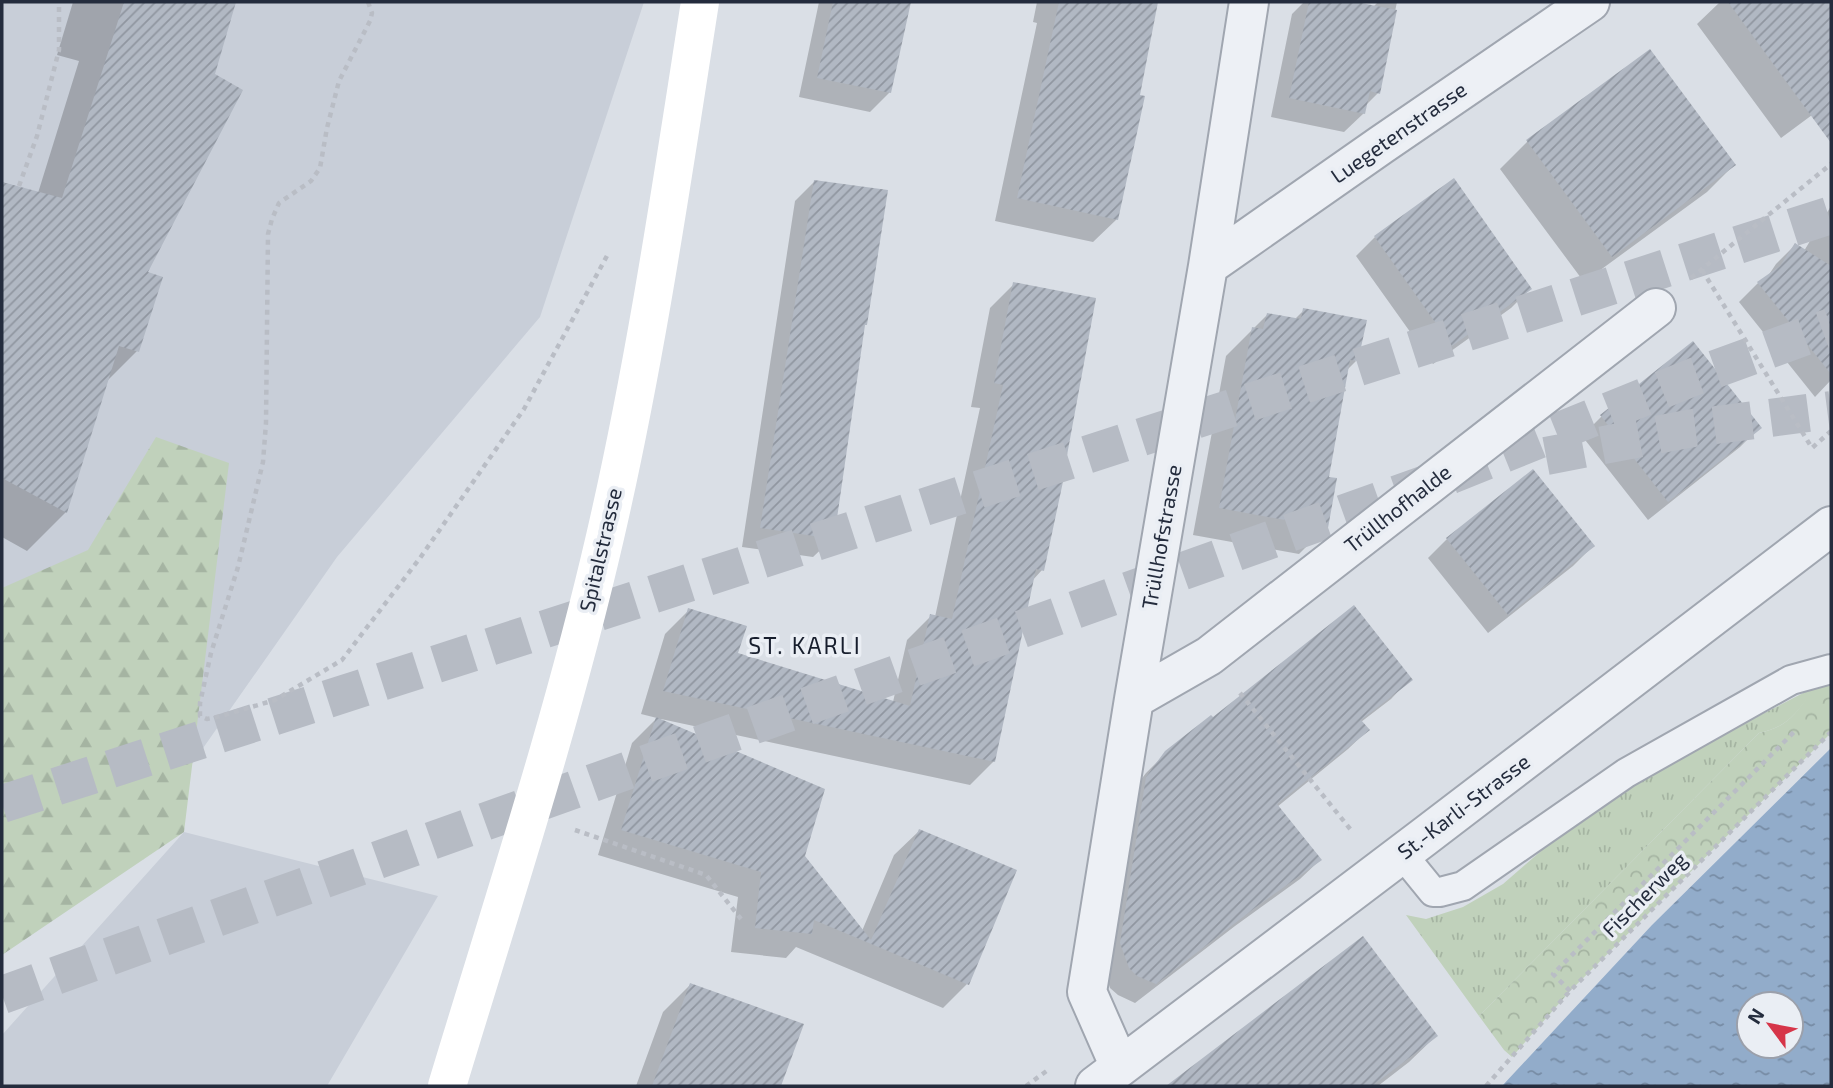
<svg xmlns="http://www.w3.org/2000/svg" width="1833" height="1088" font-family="'Exo 2',sans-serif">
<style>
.built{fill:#c8ced8}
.grass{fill:url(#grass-tufts)}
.forest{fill:url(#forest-firs)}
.park{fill:url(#park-crowns)}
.water{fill:url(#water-ripples);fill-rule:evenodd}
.shadow{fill:#0003}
.building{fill:url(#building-hatch)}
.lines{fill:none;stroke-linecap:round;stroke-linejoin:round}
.motorway-tunnel{stroke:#b6bbc4;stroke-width:38;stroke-dasharray:38 19;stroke-linecap:butt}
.service-casing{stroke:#a0a6b0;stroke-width:32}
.minor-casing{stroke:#a0a6b0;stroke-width:42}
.path{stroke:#b9bdc5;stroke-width:4.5;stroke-dasharray:5 5;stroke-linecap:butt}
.service{stroke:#edf0f5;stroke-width:28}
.minor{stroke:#edf0f5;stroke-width:38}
.secondary{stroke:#fff;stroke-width:38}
.labels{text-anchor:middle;stroke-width:7;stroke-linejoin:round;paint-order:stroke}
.street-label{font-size:21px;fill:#242c3d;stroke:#eaeef4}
.neighbourhood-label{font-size:23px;letter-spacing:2px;fill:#171e2d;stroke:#eaeef4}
</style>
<defs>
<pattern id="grass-tufts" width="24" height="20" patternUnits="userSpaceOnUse" patternTransform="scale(1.75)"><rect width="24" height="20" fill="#c0d1bb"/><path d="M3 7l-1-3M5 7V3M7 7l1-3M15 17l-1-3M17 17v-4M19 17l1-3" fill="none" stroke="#a5b4a2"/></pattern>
<pattern id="forest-firs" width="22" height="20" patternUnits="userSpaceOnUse" patternTransform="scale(1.75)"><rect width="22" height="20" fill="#c0d1bb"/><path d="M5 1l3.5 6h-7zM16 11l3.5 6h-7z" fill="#a5b4a2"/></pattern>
<pattern id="park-crowns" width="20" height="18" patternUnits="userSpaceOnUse" patternTransform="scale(1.75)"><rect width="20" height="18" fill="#c0d1bb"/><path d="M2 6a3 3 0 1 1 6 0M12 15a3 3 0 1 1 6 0" fill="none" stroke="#a5b4a2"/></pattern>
<pattern id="water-ripples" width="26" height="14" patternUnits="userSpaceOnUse" patternTransform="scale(1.75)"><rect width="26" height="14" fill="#92acca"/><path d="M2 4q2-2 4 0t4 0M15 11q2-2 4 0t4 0" fill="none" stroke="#778ca5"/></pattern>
<pattern id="building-hatch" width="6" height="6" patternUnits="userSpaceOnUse" patternTransform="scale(1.75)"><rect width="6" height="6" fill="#b1b8c3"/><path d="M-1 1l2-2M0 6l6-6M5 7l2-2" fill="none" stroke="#9096a0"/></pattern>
</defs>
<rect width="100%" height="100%" fill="#dadfe6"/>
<path class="built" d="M 2,2 L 644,2 L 540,317 L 337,557 L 152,821 L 2,925 Z
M 184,832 L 438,896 L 327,1086 L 2,1086 L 2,1035 Z"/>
<path class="grass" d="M 1807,691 L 1810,695 C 1795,715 1785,728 1759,733 L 1479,1016 L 1406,915 L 1426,919 L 1463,907 L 1503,884 L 1556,838 L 1663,765 Z"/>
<path class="forest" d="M 156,437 L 229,463 L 184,832 L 2,955 L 2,588 L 88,550 Z"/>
<path class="park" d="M 1831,669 L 1831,733 L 1570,991 L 1512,1057 L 1504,1050 L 1479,1016 L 1759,733 C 1785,728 1795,715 1809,695 L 1807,691 Z"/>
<path class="water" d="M 1831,748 L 1831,1086 L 1502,1086 L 1652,925 ZM 1749,1004 L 1791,1004 L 1791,1046 L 1749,1046 Z"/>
<path class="shadow" d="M 73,2 L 234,2 L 213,75 L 146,273 L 160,278 L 137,351 L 106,382 L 66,512 L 27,551 L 2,537 L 2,182 L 38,193 L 79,61 L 57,55 Z
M 819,2 L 909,2 L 890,92 L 870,112 L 799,97 Z
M 1037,2 L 1156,2 L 1138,97 L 1117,219 L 1093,242 L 995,221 L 1037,23 L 1033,22 Z
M 1304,2 L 1347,2 L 1373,7 L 1378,2 L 1397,2 L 1378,93 L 1365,106 L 1364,113 L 1344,132 L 1271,117 L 1292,14 Z
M 1720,2 L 1831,2 L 1831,101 L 1781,138 L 1697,24 Z
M 1650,51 L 1734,165 L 1707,192 L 1584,282 L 1500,169 L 1527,142 Z
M 815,181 L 863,327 L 833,538 L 813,557 L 742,547 L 795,201 Z
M 1831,206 L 1831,380 L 1815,397 L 1739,302 L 1758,283 L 1768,276 L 1776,264 L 1795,245 L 1804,251 Z
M 1375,237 L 1530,289 L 1511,308 L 1433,364 L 1356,256 Z
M 1014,284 L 1042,570 L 1032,581 L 994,761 L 970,785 L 661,719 L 660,720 L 803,856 L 862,931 L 894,855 L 919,831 L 967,984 L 943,1008 L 796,947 L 786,958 L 731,952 L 738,897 L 598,855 L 632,743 L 657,718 L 641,714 L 665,634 L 689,610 L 736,655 L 893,702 L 907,640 L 931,616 L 935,617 L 980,408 L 971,407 L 990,308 Z
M 1304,310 L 1356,361 L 1346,371 L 1327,479 L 1326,527 L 1299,554 L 1193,535 L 1226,356 L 1267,315 L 1294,320 Z
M 1693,344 L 1759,428 L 1740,447 L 1648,520 L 1582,436 L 1601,417 Z
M 1447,539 L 1593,546 L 1573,566 L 1488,633 L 1428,558 Z
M 1410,679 L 1391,699 L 1361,722 L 1368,730 L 1348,749 L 1277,807 L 1320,860 L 1300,879 L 1235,926 L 1135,1003 L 1118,995 L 1110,988 L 1102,963 L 1127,798 L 1146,773 L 1166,753 L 1212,719 Z
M 690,985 L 802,1025 L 779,1086 L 636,1086 L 663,1012 Z
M 1436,1036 L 1409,1062 L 1378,1086 L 1176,1086 L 1197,1065 Z"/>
<path class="building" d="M 124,2 L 236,2 L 215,74 L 243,90 L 148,272 L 163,277 L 139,352 L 119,346 L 67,513 L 2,478 L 2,182 L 62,198 Z
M 833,2 L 911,2 L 891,93 L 817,78 Z
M 1059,2 L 1158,2 L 1140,95 L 1145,96 L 1118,220 L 1017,198 Z
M 1309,2 L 1356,2 L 1397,10 L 1380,94 L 1370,91 L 1365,114 L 1289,98 Z
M 1728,2 L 1831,2 L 1831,143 Z
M 1650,49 L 1736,165 L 1612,257 L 1526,140 Z
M 1454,178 L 1532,289 L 1452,346 L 1374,236 Z
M 814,180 L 888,190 L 867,325 L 865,325 L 834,539 L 760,528 Z
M 1795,243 L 1831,266 L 1831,374 L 1757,282 L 1780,266 Z
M 1013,282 L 1096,298 L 1063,477 L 1064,477 L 1044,571 L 1036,569 L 995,762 L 663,691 L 688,608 L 747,626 L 738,653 L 910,706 L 930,614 L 952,619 L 1003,385 L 994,383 Z
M 1303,308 L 1367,320 L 1358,361 L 1350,360 L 1329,477 L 1337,478 L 1328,528 L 1219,508 L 1252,327 L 1263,329 L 1267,313 L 1301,319 Z
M 1693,341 L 1762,428 L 1668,502 L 1600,415 Z
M 1533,469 L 1595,546 L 1508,615 L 1446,538 Z
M 1354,605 L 1413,680 L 1361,720 L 1370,730 L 1277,804 L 1322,860 L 1256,907 L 1156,984 L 1137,976 L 1129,968 L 1120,943 L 1146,777 L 1165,751 L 1211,715 L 1213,717 Z
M 656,717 L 825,789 L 805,856 L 871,940 L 919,829 L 1017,870 L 969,985 L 814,920 L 812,934 L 755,928 L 761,872 L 621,830 Z
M 1363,936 L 1438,1036 L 1372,1086 L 1166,1086 Z
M 690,983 L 804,1024 L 781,1086 L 652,1086 Z"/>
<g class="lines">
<path class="motorway-tunnel" d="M 1546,456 L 1693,428 L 1831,410
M 2,804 L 1831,215
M 2,995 L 1451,475 L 1691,378 L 1831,327"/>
<defs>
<path id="service" d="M 1402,854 L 1433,892 L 1440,892 L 1463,886 L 1626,773 L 1791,680 L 1831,669"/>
<path id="minor" d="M 1208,266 L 1381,145 L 1590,2
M 1134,699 L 1209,656 L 1656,308
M 1120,1067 L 1087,992 L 1134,699 L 1208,266 L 1249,2
M 1095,1086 L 1424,837 L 1831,526"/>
</defs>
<use href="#service" class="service-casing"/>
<use href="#minor" class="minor-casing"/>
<path class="path" d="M 368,2 L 372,13 L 370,21 L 339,81 L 327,128 L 320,168 L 311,181 L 279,203 L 272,219 L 268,234 L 266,423 L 263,462 L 238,567 L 211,653 L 200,703 L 200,716 L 207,719 L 221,716 L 275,700 L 342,660 L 420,558 L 524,409 L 608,254
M 19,186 L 37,136 L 59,50 L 59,2
M 1702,270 L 1812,448 L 1831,431
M 1691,278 L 1831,164
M 1240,693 L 1351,830
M 575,830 L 706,875 L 741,919
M 1570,991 L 1553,974 L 1794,732
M 1026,1086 L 1048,1070
M 1486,1086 L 1570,991 L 1831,732"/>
<use href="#service" class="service"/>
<use href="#minor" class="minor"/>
<path class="secondary" d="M 447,1086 C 502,904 562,723 605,537 C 646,360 672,181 700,2"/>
</g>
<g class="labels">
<g class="street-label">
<text transform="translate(1399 133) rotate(-35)" y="7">Luegetenstrasse</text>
<text transform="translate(1398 509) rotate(-38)" y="7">Trüllhofhalde</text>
<text transform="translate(1162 537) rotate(-80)" y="7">Trüllhofstrasse</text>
<text transform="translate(601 550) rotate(-77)" y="7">Spitalstrasse</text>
<text transform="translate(1464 807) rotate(-37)" y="7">St.-Karli-Strasse</text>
<text transform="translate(1645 895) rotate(-45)" y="7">Fischerweg</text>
</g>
<g class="neighbourhood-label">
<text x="805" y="654">ST. KARLI</text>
</g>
</g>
<rect width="1833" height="1088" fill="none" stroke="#242c3d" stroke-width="7"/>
<g transform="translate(1770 1025) rotate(302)"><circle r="33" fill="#eaeef4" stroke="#9ba0ab" stroke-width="2"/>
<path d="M0-5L12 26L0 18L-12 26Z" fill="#d63549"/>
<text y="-10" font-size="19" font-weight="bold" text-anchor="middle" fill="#242c3d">N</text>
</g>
</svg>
